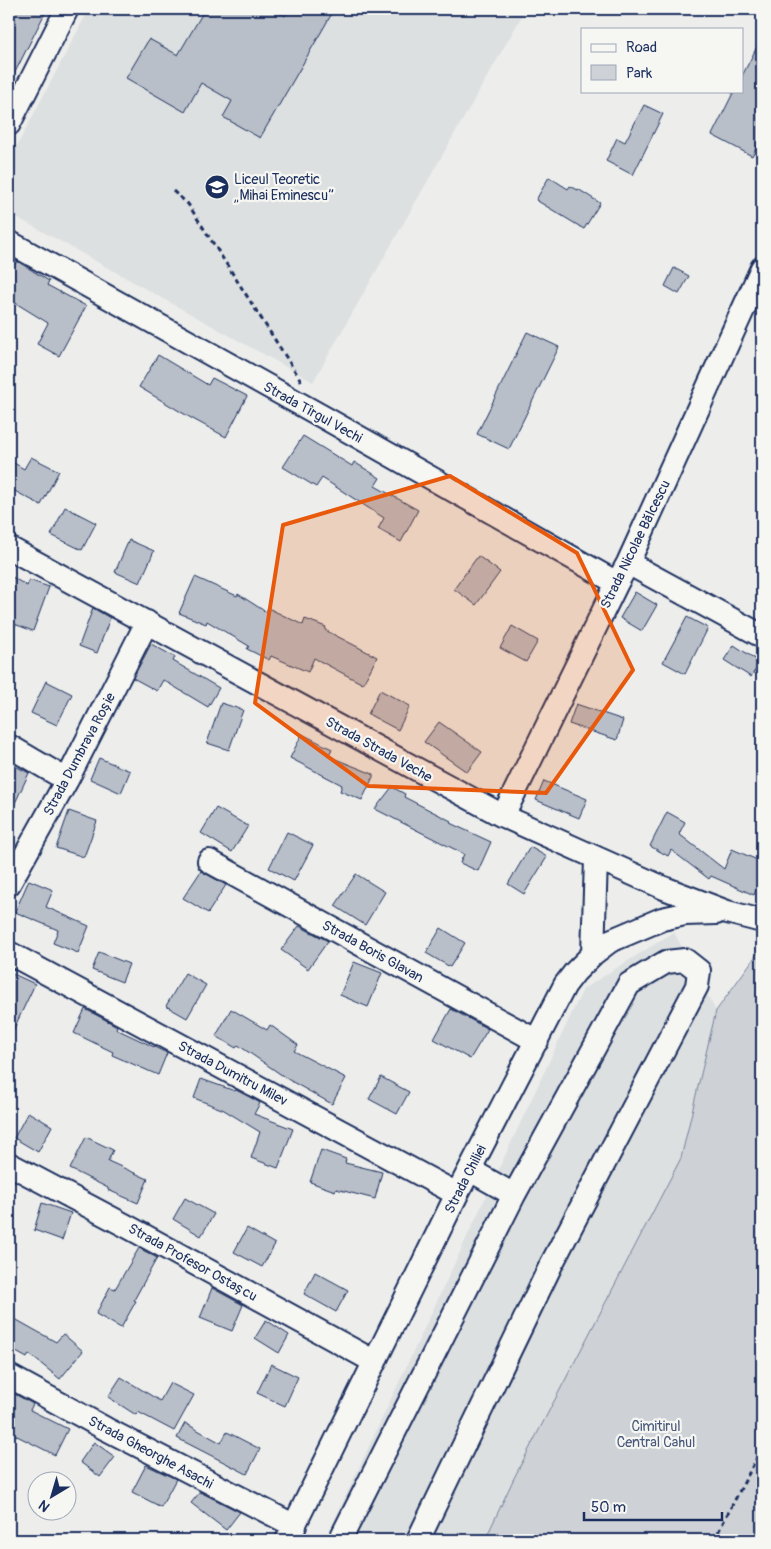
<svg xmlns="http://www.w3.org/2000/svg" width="771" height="1549" font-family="Pangolin,sans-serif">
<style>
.built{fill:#dde0e1}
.green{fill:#ced2d7;stroke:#74809a}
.building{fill:#b9bfc8;stroke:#1b2f5e}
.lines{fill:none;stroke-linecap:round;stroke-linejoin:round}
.minor-casing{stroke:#1b2f5e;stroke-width:26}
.path{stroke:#1b2f5e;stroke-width:3;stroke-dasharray:5 4;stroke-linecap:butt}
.minor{stroke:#f6f6f2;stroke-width:22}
.marked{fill:#e8590c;fill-opacity:0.2;stroke:#e8590c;stroke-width:4;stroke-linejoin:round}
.labels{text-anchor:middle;stroke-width:4.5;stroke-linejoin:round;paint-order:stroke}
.poi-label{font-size:14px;fill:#1b2f5e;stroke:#f6f6f2;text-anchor:start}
.street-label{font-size:14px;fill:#1b2f5e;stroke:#f6f6f2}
.park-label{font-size:14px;fill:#48587c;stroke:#f6f6f2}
</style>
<rect width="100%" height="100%" fill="#edeeec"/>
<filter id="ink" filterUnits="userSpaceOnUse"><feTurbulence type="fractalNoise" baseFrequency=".02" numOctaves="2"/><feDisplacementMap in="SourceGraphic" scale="10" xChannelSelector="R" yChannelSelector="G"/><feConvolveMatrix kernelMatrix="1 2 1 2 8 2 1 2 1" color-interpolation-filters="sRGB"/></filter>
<g filter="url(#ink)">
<path class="built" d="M 89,9 L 526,9 L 313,382 L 9,213 L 9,161 Z
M 674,932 L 716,1011 L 681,1158 L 514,1478 L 485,1540 L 325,1540 L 583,989 Z"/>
<path class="green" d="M 762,947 L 762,1540 L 485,1540 L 514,1478 L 681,1158 L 716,1011 Z"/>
<path class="building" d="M 9,9 L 47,9 L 9,84 Z
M 205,9 L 273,9 L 285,16 L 290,9 L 321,9 L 331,15 L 260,138 L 223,117 L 232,101 L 201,83 L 185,112 L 126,78 L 149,39 L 178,55 Z
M 762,37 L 762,137 L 752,156 L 712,135 L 734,91 L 742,91 L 742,76 Z
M 644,105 L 663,114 L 633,175 L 606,161 L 617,138 L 625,142 Z
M 549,177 L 568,189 L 570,186 L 578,190 L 578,189 L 600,203 L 584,229 L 536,200 Z
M 17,261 L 49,281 L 47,285 L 86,306 L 59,356 L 37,344 L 48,323 L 9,299 L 9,275 Z
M 674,268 L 689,276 L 679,294 L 665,286 Z
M 527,332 L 559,347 L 509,449 L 477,434 Z
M 158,355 L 208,385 L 212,378 L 247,396 L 226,437 L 191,418 L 139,387 Z
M 303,436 L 352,466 L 354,462 L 380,478 L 375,486 L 418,510 L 401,542 L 378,529 L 384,518 L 322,478 L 316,487 L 283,467 Z
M 31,457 L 59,471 L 41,505 L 9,488 L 9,460 L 24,469 Z
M 65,507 L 96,523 L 82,550 L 51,535 Z
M 129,540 L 154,551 L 140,583 L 115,572 Z
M 478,556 L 500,572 L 476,605 L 454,589 Z
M 9,575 L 27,586 L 29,580 L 49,587 L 33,631 L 9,622 Z
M 195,577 L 237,596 L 238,594 L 266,612 L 268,608 L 303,625 L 305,619 L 326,627 L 325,630 L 377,657 L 363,684 L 314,658 L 308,672 L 271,656 L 269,660 L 247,649 L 249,646 L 207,621 L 206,624 L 179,613 Z
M 635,592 L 657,605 L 642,631 L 620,618 Z
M 93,608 L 110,618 L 97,653 L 79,646 Z
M 687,617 L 708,628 L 685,674 L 663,662 Z
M 512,626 L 538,641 L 526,662 L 500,648 Z
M 151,644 L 175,657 L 173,661 L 219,688 L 208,707 L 163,680 L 157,691 L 133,678 Z
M 734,645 L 760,662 L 751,677 L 724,660 Z
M 46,681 L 72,694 L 57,725 L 31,713 Z
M 380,690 L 410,706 L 398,730 L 368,714 Z
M 221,703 L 243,710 L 229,750 L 207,743 Z
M 576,704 L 623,720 L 617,740 L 569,724 Z
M 439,722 L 482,752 L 467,772 L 424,742 Z
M 302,734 L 332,749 L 328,756 L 373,774 L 373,777 L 362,800 L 340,791 L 342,785 L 290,758 Z
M 99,758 L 130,771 L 121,793 L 90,779 Z
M 9,763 L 29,773 L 9,816 Z
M 544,781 L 587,799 L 579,818 L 536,800 Z
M 392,787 L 405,794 L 404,797 L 451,821 L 450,823 L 491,842 L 478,871 L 460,863 L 464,854 L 375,809 Z
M 216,808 L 248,826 L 232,852 L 201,833 Z
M 69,811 L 97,821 L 84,857 L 56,848 Z
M 667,812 L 685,822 L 679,834 L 724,869 L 732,849 L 762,862 L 762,875 L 754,895 L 711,876 L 709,879 L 671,850 L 668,856 L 650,846 Z
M 287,832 L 313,845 L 294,881 L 269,868 Z
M 530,847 L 547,857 L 524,894 L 508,884 Z
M 201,871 L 226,885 L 208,913 L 183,898 Z
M 356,874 L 385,892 L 365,925 L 335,906 Z
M 29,880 L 53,890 L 46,907 L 89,926 L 78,953 L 53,943 L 58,930 L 15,912 Z
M 299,926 L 328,941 L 308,969 L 281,950 Z
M 441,928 L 465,943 L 450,967 L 426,953 Z
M 99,952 L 129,964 L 122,982 L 92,970 Z
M 354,962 L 382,973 L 368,1007 L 340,995 Z
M 9,972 L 35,984 L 9,1039 Z
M 185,973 L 206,985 L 187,1018 L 166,1006 Z
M 85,1009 L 117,1026 L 116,1029 L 167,1053 L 158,1075 L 112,1055 L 113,1052 L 74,1033 Z
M 231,1009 L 267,1030 L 270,1025 L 298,1045 L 294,1051 L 346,1078 L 332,1104 L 289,1080 L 238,1045 L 236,1048 L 216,1036 Z
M 451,1009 L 488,1029 L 470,1059 L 434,1039 Z
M 381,1077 L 409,1092 L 397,1114 L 369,1099 Z
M 201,1079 L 235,1091 L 236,1090 L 255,1100 L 260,1103 L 254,1114 L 293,1129 L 278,1168 L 251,1158 L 260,1132 L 224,1110 L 194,1098 Z
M 28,1112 L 52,1126 L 38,1152 L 14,1138 Z
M 86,1137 L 113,1150 L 108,1161 L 148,1179 L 138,1203 L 108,1190 L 108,1188 L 70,1169 Z
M 321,1150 L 346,1159 L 345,1163 L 382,1172 L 375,1199 L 336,1189 L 335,1191 L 310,1182 Z
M 185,1198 L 214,1214 L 201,1236 L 173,1219 Z
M 42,1203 L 71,1213 L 62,1240 L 34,1230 Z
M 247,1228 L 275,1244 L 262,1267 L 234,1252 Z
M 139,1248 L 157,1258 L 134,1300 L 136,1301 L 121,1328 L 96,1314 L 110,1287 L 115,1289 Z
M 315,1272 L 348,1290 L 336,1312 L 304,1294 Z
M 212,1288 L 243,1305 L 232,1331 L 200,1318 Z
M 15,1319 L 56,1342 L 63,1334 L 83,1351 L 60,1379 L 29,1354 L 27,1358 L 9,1348 L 9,1330 Z
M 266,1320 L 289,1335 L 279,1353 L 255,1338 Z
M 271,1364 L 298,1377 L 285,1406 L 257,1393 Z
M 121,1377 L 160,1401 L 170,1383 L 194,1395 L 174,1431 L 138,1412 L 136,1415 L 108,1397 Z
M 9,1391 L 33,1404 L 30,1410 L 68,1429 L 55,1455 L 9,1432 Z
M 185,1423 L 221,1443 L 227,1432 L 260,1449 L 247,1474 L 177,1438 Z
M 94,1442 L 115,1457 L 100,1477 L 80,1462 Z
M 146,1465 L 176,1479 L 161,1507 L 132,1492 Z
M 200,1492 L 240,1512 L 226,1530 L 191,1503 Z"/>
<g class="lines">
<defs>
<path id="minor" d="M 9,124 L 67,9
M 9,242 L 325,418 L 617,583
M 9,548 L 503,816 L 664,888 L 727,912 L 762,921
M 628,563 L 762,636
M 9,746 L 67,780
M 503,816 L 617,583 L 628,563 L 762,268
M 209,861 L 537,1041
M 9,884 L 67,780 L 147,622
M 9,953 L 457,1194
M 593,954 L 596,859
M 9,1164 L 132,1229 L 375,1362
M 470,1170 L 514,1195
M 9,1376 L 106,1429 L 295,1526
M 287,1540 L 457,1194 L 565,985 L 575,972 L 593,954 L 610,941 L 662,919 L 685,914 L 716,913
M 340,1540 L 514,1195 L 629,984 L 666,962 L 685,960 L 699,971 L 697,986 L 551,1265 L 418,1540"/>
</defs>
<use href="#minor" class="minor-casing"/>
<path class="path" d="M 173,191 L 188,204 L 302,382
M 714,1540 L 762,1448"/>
<use href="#minor" class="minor"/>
</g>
</g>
<path class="marked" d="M 450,476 L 577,553 L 633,670 L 546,793 L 368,786 L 255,703 L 283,525 Z"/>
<defs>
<symbol id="school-disc" viewBox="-11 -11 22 22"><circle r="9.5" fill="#1b2f5e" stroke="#f6f6f2"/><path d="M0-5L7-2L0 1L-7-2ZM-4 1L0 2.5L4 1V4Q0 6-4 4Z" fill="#fff"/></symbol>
</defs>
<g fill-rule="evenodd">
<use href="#school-disc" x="203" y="173" width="28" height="28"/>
</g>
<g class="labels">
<g class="poi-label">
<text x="234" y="184">Liceul Teoretic<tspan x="234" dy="16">„Mihai Eminescu”</tspan></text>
</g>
<g class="street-label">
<text transform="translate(313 412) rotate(29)" y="5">Strada Tîrgul Vechi</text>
<text transform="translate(635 544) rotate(-64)" y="5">Strada Nicolae Bălcescu</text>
<text transform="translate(379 749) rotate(29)" y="5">Strada Strada Veche</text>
<text transform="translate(79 754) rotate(-62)" y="5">Strada Dumbrava Roșie</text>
<text transform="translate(373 951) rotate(29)" y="5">Strada Boris Glavan</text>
<text transform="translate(233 1073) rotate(28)" y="5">Strada Dumitru Milev</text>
<text transform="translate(465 1179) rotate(-63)" y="5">Strada Chiliei</text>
<text transform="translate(193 1262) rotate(29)" y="5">Strada Profesor Ostașcu</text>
<text transform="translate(151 1452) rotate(28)" y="5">Strada Gheorghe Asachi</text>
</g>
<g class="park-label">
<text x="656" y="1431">Cimitirul<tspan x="656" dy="16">Central Cahul</tspan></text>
</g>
</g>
<rect width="771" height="1549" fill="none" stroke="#f6f6f2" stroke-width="30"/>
<rect x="15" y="15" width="741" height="1519" fill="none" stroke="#1b2f5e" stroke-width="2" filter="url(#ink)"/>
<rect x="581" y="28" width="162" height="65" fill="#f6f6f2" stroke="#9ea6b7"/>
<rect x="591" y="44" width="25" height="8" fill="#f6f6f2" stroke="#9ea6b7"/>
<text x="626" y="52" font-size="15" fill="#1b2f5e">Road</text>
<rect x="591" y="65" width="25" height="15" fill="#ced2d7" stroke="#9ea6b7"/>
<text x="626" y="78" font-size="15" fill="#1b2f5e">Park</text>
<g transform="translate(52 1496) rotate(218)"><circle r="24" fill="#f6f6f2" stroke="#9ea6b7"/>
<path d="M0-4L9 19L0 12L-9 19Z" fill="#1b2f5e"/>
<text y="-8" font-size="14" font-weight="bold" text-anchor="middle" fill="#1b2f5e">N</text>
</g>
<path d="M584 1512v8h138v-8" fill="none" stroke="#1b2f5e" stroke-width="2.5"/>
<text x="591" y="1512" font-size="15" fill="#1b2f5e" stroke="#f6f6f2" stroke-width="4" paint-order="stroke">50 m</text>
</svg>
